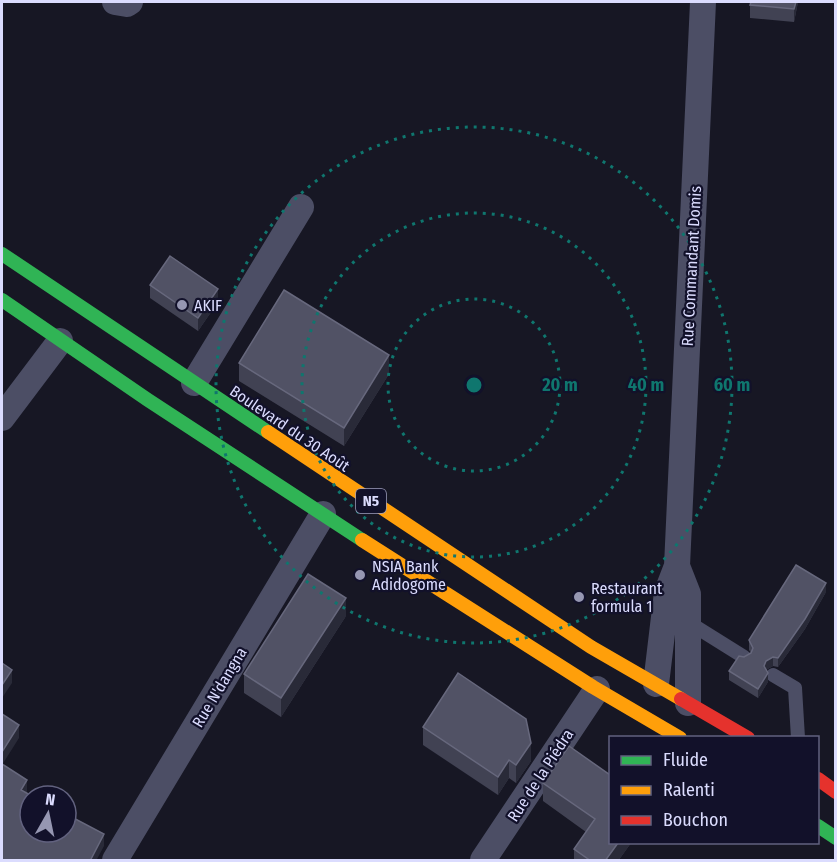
<svg xmlns="http://www.w3.org/2000/svg" width="837" height="862" font-family="'Fira Sans Condensed',sans-serif">
<style>
.lines{fill:none;stroke-linecap:round;stroke-linejoin:round}
.lane{stroke:#4c4e65;stroke-width:14}
.street{stroke:#4c4e65;stroke-width:26}
.fast{stroke:#30b455;stroke-width:14}
.slow{stroke:#ff9f0a;stroke-width:14}
.jam{stroke:#e5322d;stroke-width:14}
.wall{fill:#414253}
.shaded-wall{fill:#292a38}
.building{fill:#515265;stroke:#67687d;stroke-width:1.5}
.ring{fill:none;stroke:#0f766e;stroke-width:3;stroke-dasharray:3 6}
.poi-dot{fill:#9697b2;stroke:#12112a;stroke-width:2}
.labels{text-anchor:middle;stroke-width:4.5;stroke-linejoin:round;paint-order:stroke}
.shield{fill:#12112a;stroke:#9f9fbe;stroke-width:1.5}
.shield-label{font-size:15px;font-weight:bold;fill:#dbdcfe}
.street-label{font-size:16px;fill:#dbdcfe;stroke:#12112a}
.poi-label{font-size:16px;fill:#dbdcfe;stroke:#12112a;text-anchor:start}
.centre{fill:#0f766e;stroke:#12112a;stroke-width:3}
.ring-label{font-size:18px;text-anchor:middle;font-weight:bold;fill:#0f766e;stroke:#12112a;stroke-width:4.5;stroke-linejoin:round;paint-order:stroke}
</style>
<rect width="100%" height="100%" fill="#171724"/>
<g class="lines">
<path class="lane" d="M 688,622 L 744,657
M 773,675 L 795,688 L 798,738"/>
<path class="street" d="M 115,2 L 127,4 L 130,2
M 194,383 L 301,207
M 2,418 L 60,341
M 677,566 L 688,594 L 688,703
M 656,684 L 667,592 L 677,566 L 703,2
M 115,860 L 323,514
M 483,860 L 597,689"/>
<path class="fast" d="M 2,254 L 268,432
M 2,300 L 148,400 L 362,540
M 818,826 L 836,838"/>
<path class="slow" d="M 268,432 L 591,647 L 681,699
M 362,540 L 593,687 L 680,738"/>
<path class="jam" d="M 681,699 L 748,738
M 818,779 L 836,792"/>
</g>
<path class="wall" d="M 798,2 L 794,22 L 750,18 L 750,5 Z
M 150,285 L 218,302 L 198,331 L 150,298 Z
M 239,363 L 389,374 L 344,446 L 239,381 Z
M 826,592 L 805,629 L 778,667 L 773,666 L 766,670 L 768,682 L 758,698 L 729,680 L 729,671 L 744,657 L 751,653 L 749,650 L 749,640 Z
M 346,616 L 281,717 L 244,693 L 244,674 Z
M 423,727 L 531,761 L 516,783 L 509,778 L 498,795 L 423,745 Z
M 569,746 L 610,843 L 631,843 L 618,861 L 574,861 L 574,849 L 586,832 L 543,801 L 543,783 Z"/>
<path class="shaded-wall" d="M 796,2 L 798,2 L 794,22 L 794,9 Z
M 218,289 L 218,302 L 198,331 L 198,318 Z
M 389,355 L 389,374 L 344,446 L 344,428 Z
M 826,583 L 826,592 L 805,629 L 778,667 L 778,658 Z
M 346,598 L 346,616 L 281,717 L 281,698 Z
M 773,657 L 773,666 L 766,670 L 764,666 L 766,661 Z
M 12,670 L 12,683 L 2,698 L 2,685 Z
M 768,673 L 768,682 L 758,698 L 758,689 Z
M 19,725 L 19,738 L 2,765 L 2,752 Z
M 531,743 L 531,761 L 516,783 L 516,765 Z
M 509,760 L 509,778 L 498,795 L 498,777 Z
M 27,780 L 27,793 L 21,790 Z
M 104,834 L 104,846 L 96,861 L 90,861 Z
M 618,843 L 631,843 L 618,861 L 605,861 Z"/>
<path class="building" d="M 751,2 L 796,2 L 794,9 L 750,5 Z
M 170,256 L 218,289 L 198,318 L 150,285 Z
M 284,290 L 389,355 L 344,428 L 239,363 Z
M 796,565 L 826,583 L 805,619 L 778,658 L 773,657 L 766,661 L 764,666 L 768,673 L 758,689 L 729,671 L 739,656 L 744,657 L 751,653 L 753,648 L 749,640 Z
M 308,574 L 346,598 L 281,698 L 244,674 Z
M 2,663 L 12,670 L 2,685 Z
M 458,673 L 526,719 L 531,743 L 516,765 L 509,760 L 498,777 L 423,727 Z
M 2,714 L 19,725 L 2,752 Z
M 569,746 L 610,775 L 610,843 L 618,843 L 605,861 L 591,861 L 574,849 L 595,819 L 543,783 Z
M 2,764 L 27,780 L 21,790 L 32,796 L 30,796 L 30,832 L 66,832 L 66,814 L 104,834 L 90,861 L 2,861 Z"/>
<g class="ring">
<circle cx="474" cy="385" r="86"/>
<circle cx="474" cy="385" r="172"/>
<circle cx="474" cy="385" r="258"/>
</g>
<g class="poi-dot">
<circle cx="182" cy="305" r="6"/>
<circle cx="360" cy="575" r="6"/>
<circle cx="579" cy="597" r="6"/>
</g>
<g class="labels">
<rect class="shield" x="356" y="489" width="30" height="24" rx="4.5"/>
<g class="shield-label">
<text x="371" y="506">N5</text>
</g>
<g class="street-label">
<text transform="translate(691 266) rotate(-87)" y="6">Rue Commandant Domis</text>
<text transform="translate(290 428) rotate(34)" y="6">Boulevard du 30 Août</text>
<text transform="translate(219 687) rotate(-59)" y="6">Rue N'dangna</text>
<text transform="translate(540 775) rotate(-57)" y="6">Rue de la Piédra</text>
</g>
<g class="poi-label">
<text x="194" y="311">AKIF</text>
<text x="372" y="572">NSIA Bank<tspan x="372" dy="18">Adidogome</tspan></text>
<text x="591" y="594">Restaurant<tspan x="591" dy="18">formula 1</tspan></text>
</g>
</g>
<circle cx="474" cy="385" r="9" class="centre"/>
<g class="ring-label">
<text x="560" y="391">20 m</text>
<text x="646" y="391">40 m</text>
<text x="732" y="391">60 m</text>
</g>
<rect width="837" height="862" fill="none" stroke="#dbdcfe" stroke-width="6"/>
<rect x="609" y="736" width="210" height="108" fill="#12112a" stroke="#62627f" stroke-width="1.5"/>
<rect x="621" y="756" width="30" height="9" fill="#30b455" stroke="#62627f" stroke-width="1.5"/>
<text x="663" y="766" font-size="18" fill="#dbdcfe">Fluide</text>
<rect x="621" y="786" width="30" height="9" fill="#ff9f0a" stroke="#62627f" stroke-width="1.5"/>
<text x="663" y="796" font-size="18" fill="#dbdcfe">Ralenti</text>
<rect x="621" y="816" width="30" height="9" fill="#e5322d" stroke="#62627f" stroke-width="1.5"/>
<text x="663" y="826" font-size="18" fill="#dbdcfe">Bouchon</text>
<g transform="translate(48 814) rotate(9)"><circle r="28" fill="#12112a" stroke="#62627f" stroke-width="1.5"/>
<path d="M0-4.5L10 22L0 15L-10 22Z" fill="#9697b2"/>
<text y="-9" font-size="16" font-weight="bold" text-anchor="middle" fill="#dbdcfe">N</text>
</g>
</svg>
